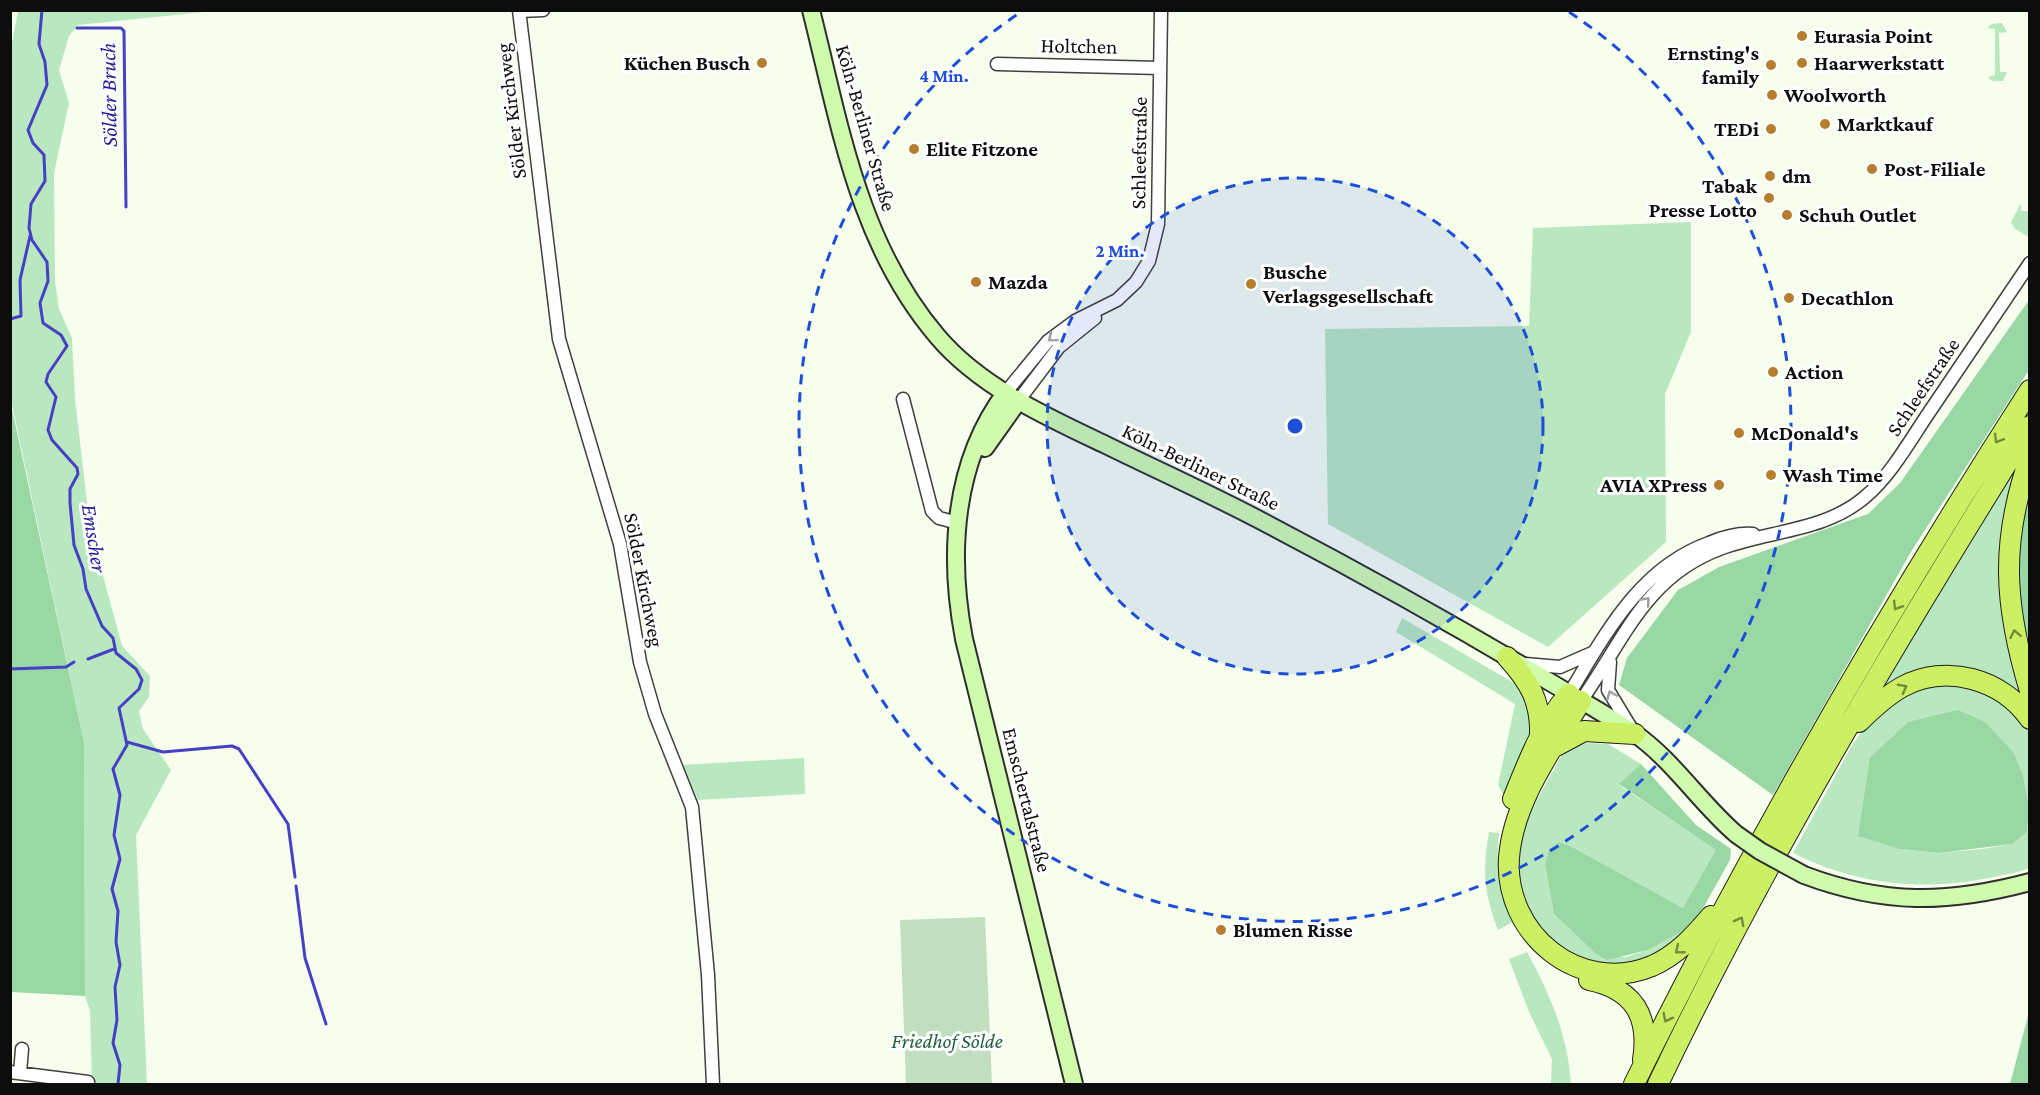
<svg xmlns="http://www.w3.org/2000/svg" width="2040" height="1095" font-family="'Crimson Pro',serif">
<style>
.green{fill:#b9e7bf}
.forest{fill:#99d7a5}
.cemetery{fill:#c1dfc0}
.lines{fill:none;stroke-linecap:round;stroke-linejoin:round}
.stream{stroke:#4640c6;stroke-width:3}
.minor-casing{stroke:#404040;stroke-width:15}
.secondary-casing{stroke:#2f2f2f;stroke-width:20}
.trunk-casing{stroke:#1e1e1e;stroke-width:22}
.minor{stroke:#fff;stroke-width:12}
.secondary{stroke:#d1fbac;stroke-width:16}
.trunk{stroke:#ccef64;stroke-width:20}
.secondary-bridge-casing{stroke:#2f2f2f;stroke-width:20;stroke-linecap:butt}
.secondary-bridge{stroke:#d1fbac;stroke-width:16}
.oneway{stroke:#9e9e9e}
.oneway2{stroke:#76893d}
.ring{fill:none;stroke:#1d4ed8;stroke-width:3;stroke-dasharray:10 8}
.poi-dot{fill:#b67e2c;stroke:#fff;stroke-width:2}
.labels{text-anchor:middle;stroke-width:6;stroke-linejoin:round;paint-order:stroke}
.poi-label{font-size:21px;font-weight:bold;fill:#0d0d0d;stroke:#fff;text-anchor:start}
.street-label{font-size:21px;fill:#0d0d0d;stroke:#fff}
.park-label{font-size:21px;font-style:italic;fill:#21613d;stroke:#fff}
.water-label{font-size:22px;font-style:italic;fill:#271d98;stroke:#fff}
.centre{fill:#1d4ed8;stroke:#fff;stroke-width:3}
.ring-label{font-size:18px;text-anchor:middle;font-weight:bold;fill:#1d4ed8;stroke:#fff;stroke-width:6;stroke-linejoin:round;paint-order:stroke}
</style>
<rect width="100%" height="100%" fill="#f7feee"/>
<path class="green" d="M 18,11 L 214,11 L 78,25 L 69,36 L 59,70 L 69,103 L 54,173 L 55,281 L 59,309 L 72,338 L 75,399 L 88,511 L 98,557 L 122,646 L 150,676 L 149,697 L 139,711 L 143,729 L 171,770 L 136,835 L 147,1084 L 92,1084 L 90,1011 L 85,996 L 84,742 L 11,400 L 10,52 Z
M 2002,23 L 2007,32 L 1999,33 L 2000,72 L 2007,72 L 2003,81 L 1992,81 L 1988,77 L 1995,75 L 1995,29 L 1987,28 L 1992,24 Z
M 2021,203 L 2021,211 L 2029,211 L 2029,237 L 2015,229 L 2011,222 Z
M 1691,222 L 1691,332 L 1665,394 L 1666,542 L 1548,647 L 1328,524 L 1325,329 L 1529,326 L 1533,228 Z
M 2020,462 L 2021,680 L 2029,705 L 1976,675 L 1877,697 Z
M 1402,618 L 1521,687 L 1532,702 L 1533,733 L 1506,799 L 1498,785 L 1515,704 L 1396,632 Z
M 1972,683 L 2017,711 L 2029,730 L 2029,807 L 2023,775 L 1900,849 L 1939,853 L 1982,849 L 2012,844 L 2027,832 L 2029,809 L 2029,868 C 2019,873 2006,874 1994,877 C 1925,892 1856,885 1793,853 L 1851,747 L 1870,719 L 1924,684 Z
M 1587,743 L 1608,744 L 1641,764 L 1619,785 L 1717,850 L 1683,908 L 1574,848 L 1549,849 L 1545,864 L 1554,914 L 1596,954 L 1626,957 L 1648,950 L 1693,926 L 1688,935 L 1638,967 L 1584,965 L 1540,937 L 1515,881 L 1523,825 L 1563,753 L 1571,747 Z
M 804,758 L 805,794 L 698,800 L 681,765 Z
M 1489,832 L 1499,833 C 1496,867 1500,891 1513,922 L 1498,930 C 1484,894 1482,870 1489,832 Z
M 1527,952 C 1550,994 1568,1036 1571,1084 L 1551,1084 L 1552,1059 L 1529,1012 L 1509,959 Z"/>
<path class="forest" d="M 2029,300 L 2029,370 L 1912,550 L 1773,795 L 1619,685 L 1627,658 L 1678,590 L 1719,567 L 1868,514 L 1900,483 Z
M 10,400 L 84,742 L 85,996 L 11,992 Z
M 2029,492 L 2029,643 L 2017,598 L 2020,521 Z
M 1958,710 L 1985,722 L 2013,752 L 2023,775 L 2029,807 L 2027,832 L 2012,844 L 1939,853 L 1900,849 L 1858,836 L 1870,758 L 1908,722 Z
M 1641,764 L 1696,825 L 1731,849 L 1730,860 L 1693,926 L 1648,950 L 1607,960 L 1596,954 L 1554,914 L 1545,864 L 1549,849 L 1559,842 L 1574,848 L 1683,908 L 1716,850 L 1619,784 Z
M 2028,1016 L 2029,1084 L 2010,1084 Z"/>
<path class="cemetery" d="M 985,917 L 992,1084 L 906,1084 L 900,920 Z"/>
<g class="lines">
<path class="stream" d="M 42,10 L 39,44 L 45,62 L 47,85 L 28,130 L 33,143 L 44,155 L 45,181 L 31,204 L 29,228 L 32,240 L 47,262 L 48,281 L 40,303 L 43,323 L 61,335 L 67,346 L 48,374 L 46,382 L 56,397 L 48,430 L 52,440 L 77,468 L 78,474 L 70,489 L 70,503 L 74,545 L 83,569 L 86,589 L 102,626 L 113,638 L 116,653 L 136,669 L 142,680 L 139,689 L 119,708 L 127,745 L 113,769 L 120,795 L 114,835 L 120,859 L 112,889 L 118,911 L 116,942 L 120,965 L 115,987 L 117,1020 L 113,1043 L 120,1065 L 118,1084
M 77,28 L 121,28 L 124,31 L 126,207
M 10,319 L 21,316 L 20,280 L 30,236
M 88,659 L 114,649
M 10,669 L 66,667 L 74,662
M 127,742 L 163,752 L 232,746 L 239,749 L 288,824 L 295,877
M 296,886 L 305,958 L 326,1024"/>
<defs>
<path id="minor" d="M 519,10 L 559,339 L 620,544 L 640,662 L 655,714 L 692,807 L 708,975 L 713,1084
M 519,11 L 543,10
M 997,64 L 1160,68
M 1006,392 L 1048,341 L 1075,321 L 1117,300 L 1136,282 L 1149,261 L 1158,224 L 1161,10
M 903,399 L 932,511 L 939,518 L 958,523
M 1019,400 L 1059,347 L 1095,318
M 1610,662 L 1608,690 L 1631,728
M 1525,664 L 1560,667 L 1592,653
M 1569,694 C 1605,635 1639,568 1709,543 C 1723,537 1737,533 1753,534
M 1581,701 C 1624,640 1645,576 1722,548 C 1770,530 1824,532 1865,497 C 1891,475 1909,442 1928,414 C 1962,363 1996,313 2030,263
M 10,1072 L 88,1082
M 20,1073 L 22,1049"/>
<path id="secondary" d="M 811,10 C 840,125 858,243 937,336 C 980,387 1047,417 1106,445 C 1161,472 1217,497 1271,526 C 1359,572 1447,621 1533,672 C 1566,692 1601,711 1634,733 C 1673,760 1700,803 1736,834
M 1006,392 C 953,462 948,555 964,639 L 1074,1084
M 985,448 L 1019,400
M 1804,875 C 1884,905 1947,904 2030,882"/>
<path id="trunk" d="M 2030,457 C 2000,542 2004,605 2030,691
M 1507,657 C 1529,681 1541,701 1540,734
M 1581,701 C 1553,748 1513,801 1509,858 C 1504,934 1579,996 1652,966 C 1677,955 1694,936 1711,916
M 1859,722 C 1872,709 1886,696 1902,687 C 1946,663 2002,679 2030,719
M 1556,746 L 1584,731 L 1635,734
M 1513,799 C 1528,762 1542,724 1569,694
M 1589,980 C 1633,989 1650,1015 1643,1060
M 1634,1084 C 1752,845 1886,614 2030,390
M 1658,1084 C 1766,857 1897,640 2030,426"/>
</defs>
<use href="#minor" class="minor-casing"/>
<use href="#secondary" class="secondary-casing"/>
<use href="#trunk" class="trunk-casing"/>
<use href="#minor" class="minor"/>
<use href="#secondary" class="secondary"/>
<use href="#trunk" class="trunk"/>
<defs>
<path id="secondary-bridge" d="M 1736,834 L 1760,851 L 1804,875"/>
</defs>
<use href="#secondary-bridge" class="secondary-bridge-casing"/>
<use href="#secondary-bridge" class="secondary-bridge"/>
</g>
<defs><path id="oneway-chevron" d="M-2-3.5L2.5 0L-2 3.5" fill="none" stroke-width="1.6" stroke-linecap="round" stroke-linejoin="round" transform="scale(1.5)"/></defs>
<g class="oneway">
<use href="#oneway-chevron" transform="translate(1052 338) rotate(140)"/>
<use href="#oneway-chevron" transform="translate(1646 601) rotate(-50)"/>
<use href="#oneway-chevron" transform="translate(1611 695) rotate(-113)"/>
</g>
<g class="oneway2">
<use href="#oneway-chevron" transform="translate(1998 439) rotate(122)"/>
<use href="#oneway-chevron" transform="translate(1897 606) rotate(121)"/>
<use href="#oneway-chevron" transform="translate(2015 634) rotate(-102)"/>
<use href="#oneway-chevron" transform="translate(1903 688) rotate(-28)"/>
<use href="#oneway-chevron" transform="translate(1740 921) rotate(-62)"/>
<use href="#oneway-chevron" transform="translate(1679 950) rotate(141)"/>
<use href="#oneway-chevron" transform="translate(1667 1018) rotate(117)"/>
</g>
<circle cx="1295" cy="426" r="248" fill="#1d4ed8" fill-opacity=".12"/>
<g class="ring">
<circle cx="1295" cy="426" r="248"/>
<path d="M1569 12A496 496 0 1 1 1021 12"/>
</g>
<g class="poi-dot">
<circle cx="1802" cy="36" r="6"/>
<circle cx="762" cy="63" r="6"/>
<circle cx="1802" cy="63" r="6"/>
<circle cx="1771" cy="65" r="6"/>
<circle cx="1772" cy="95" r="6"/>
<circle cx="1825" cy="124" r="6"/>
<circle cx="1771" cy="129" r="6"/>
<circle cx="914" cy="149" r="6"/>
<circle cx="1872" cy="169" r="6"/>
<circle cx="1770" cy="176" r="6"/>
<circle cx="1769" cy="198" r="6"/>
<circle cx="1787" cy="215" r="6"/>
<circle cx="976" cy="282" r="6"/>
<circle cx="1251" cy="284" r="6"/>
<circle cx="1789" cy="298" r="6"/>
<circle cx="1773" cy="372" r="6"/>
<circle cx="1739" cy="433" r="6"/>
<circle cx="1771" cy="475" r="6"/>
<circle cx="1719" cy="485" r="6"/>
<circle cx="1221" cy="930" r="6"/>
</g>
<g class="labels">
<g class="poi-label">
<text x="1814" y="43">Eurasia Point</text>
<text x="1759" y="60" text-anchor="end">Ernsting's<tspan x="1759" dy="24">family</tspan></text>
<text x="750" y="70" text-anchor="end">Küchen Busch</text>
<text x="1814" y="70">Haarwerkstatt</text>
<text x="1784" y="102">Woolworth</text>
<text x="1837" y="131">Marktkauf</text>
<text x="1759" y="136" text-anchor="end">TEDi</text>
<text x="926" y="156">Elite Fitzone</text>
<text x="1884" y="176">Post-Filiale</text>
<text x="1782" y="183">dm</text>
<text x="1757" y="193" text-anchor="end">Tabak<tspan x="1757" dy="24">Presse Lotto</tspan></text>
<text x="1799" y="222">Schuh Outlet</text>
<text x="1263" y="279">Busche<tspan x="1263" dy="24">Verlagsgesellschaft</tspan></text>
<text x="988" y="289">Mazda</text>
<text x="1801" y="305">Decathlon</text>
<text x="1785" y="379">Action</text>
<text x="1751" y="440">McDonald's</text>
<text x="1783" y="482">Wash Time</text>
<text x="1707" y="492" text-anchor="end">AVIA XPress</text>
<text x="1233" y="937">Blumen Risse</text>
</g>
<g class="street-label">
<text transform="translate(1079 46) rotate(1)" y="7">Holtchen</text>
<text transform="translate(511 111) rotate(-97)" y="7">Sölder Kirchweg</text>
<text transform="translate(866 128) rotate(74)" y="7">Köln-Berliner Straße</text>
<text transform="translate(1139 153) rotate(-89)" y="7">Schleefstraße</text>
<text transform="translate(1923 387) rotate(-56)" y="7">Schleefstraße</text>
<text transform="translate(1201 467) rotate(26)" y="7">Köln-Berliner Straße</text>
<text transform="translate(644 580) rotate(79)" y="7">Sölder Kirchweg</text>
<text transform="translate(1027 800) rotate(76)" y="7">Emschertalstraße</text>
</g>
<g class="park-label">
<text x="947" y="1048">Friedhof Sölde</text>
</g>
<g class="water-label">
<text transform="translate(108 95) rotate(-91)" y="8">Sölder Bruch</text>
<text transform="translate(95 538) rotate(81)" y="8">Emscher</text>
</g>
</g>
<circle cx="1295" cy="426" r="9" class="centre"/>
<g class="ring-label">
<text x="944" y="82">4 Min.</text>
<text x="1120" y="257">2 Min.</text>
</g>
<rect width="2040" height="1095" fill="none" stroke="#0d0d0d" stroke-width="24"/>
</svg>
